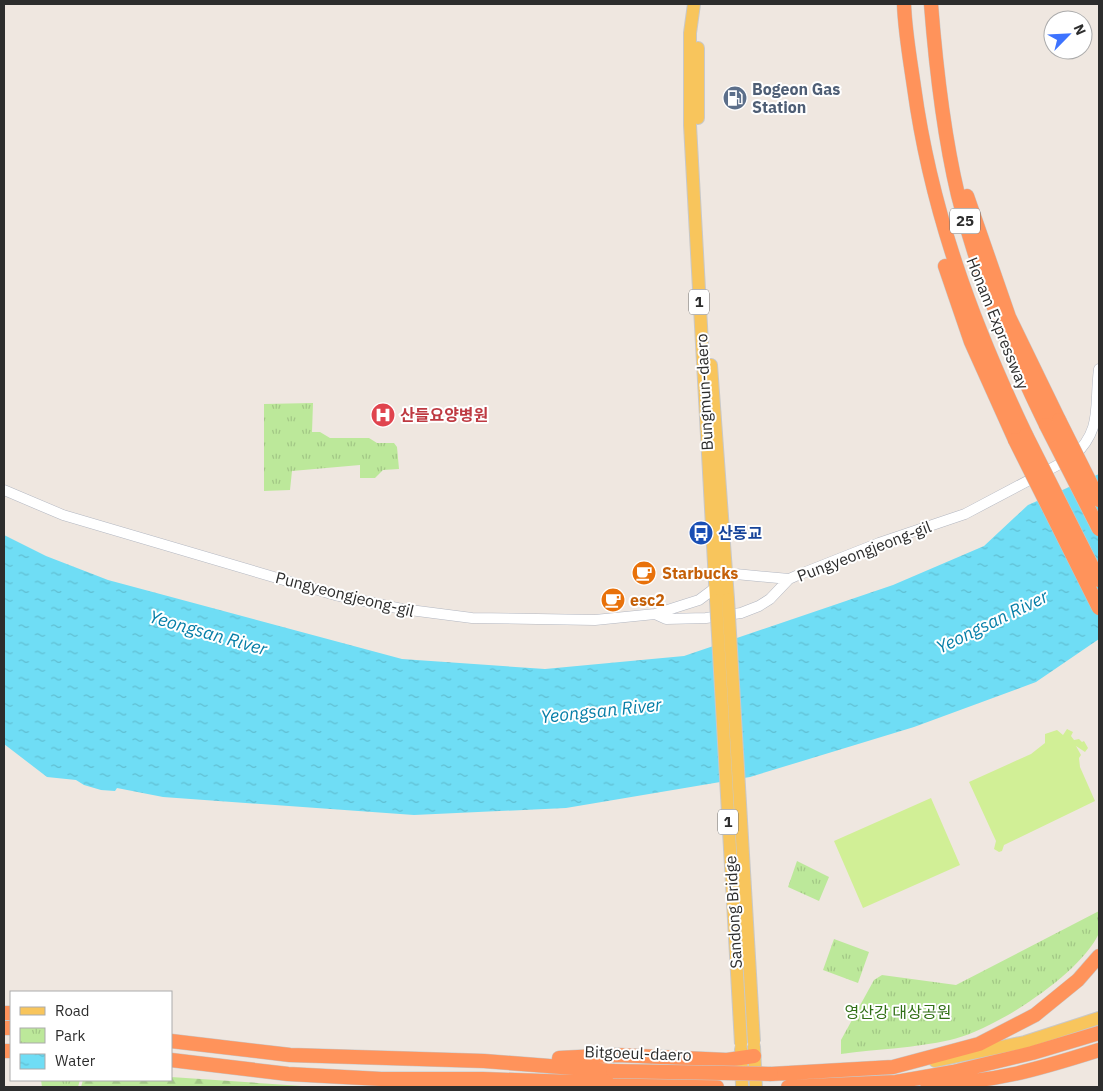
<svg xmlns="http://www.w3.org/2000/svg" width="1103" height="1091" font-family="'IBM Plex Sans','Noto Sans KR',sans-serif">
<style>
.forest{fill:url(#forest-firs)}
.park{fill:url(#park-tufts)}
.pitch{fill:#d1ef96}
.water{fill:url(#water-ripples)}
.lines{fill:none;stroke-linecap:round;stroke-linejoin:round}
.minor-casing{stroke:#b3b7c1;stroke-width:11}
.major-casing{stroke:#c8c8c8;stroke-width:14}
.highway-casing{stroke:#c8c8c8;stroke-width:15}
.minor{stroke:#fff;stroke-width:10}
.major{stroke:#f8c55c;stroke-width:12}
.highway{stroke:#ff935b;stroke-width:14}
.major-bridge-casing{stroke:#c8c8c8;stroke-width:14;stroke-linecap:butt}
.highway-bridge-casing{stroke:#c8c8c8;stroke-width:15;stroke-linecap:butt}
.major-bridge{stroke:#f8c55c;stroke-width:12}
.highway-bridge{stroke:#ff935b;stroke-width:14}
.labels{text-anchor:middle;stroke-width:4;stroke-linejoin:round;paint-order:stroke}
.shield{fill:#fff;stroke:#6c6c6c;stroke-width:1}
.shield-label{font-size:15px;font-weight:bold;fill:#2d2d2d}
.service-label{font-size:16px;font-weight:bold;fill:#4e5e75;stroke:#fff;text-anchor:start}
.street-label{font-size:16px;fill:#2d2d2d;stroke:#fff}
.health-label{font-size:16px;font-weight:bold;fill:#be3a42;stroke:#fff;text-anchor:start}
.transit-label{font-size:16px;font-weight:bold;fill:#164399;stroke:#fff;text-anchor:start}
.food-label{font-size:16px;font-weight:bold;fill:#c56008;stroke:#fff;text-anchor:start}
.park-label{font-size:16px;fill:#327017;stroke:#fff}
.water-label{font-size:18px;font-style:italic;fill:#077fa8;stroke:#fff}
</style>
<defs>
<pattern id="forest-firs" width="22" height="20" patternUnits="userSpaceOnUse" patternTransform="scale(1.25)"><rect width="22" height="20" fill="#bce89a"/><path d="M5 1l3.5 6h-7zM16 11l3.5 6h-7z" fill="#a2c785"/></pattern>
<pattern id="park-tufts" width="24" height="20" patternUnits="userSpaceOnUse" patternTransform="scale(1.25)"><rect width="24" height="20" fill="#bce89a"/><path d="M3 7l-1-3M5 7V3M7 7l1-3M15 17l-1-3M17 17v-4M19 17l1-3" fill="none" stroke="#a2c785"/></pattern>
<pattern id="water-ripples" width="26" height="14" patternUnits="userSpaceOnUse" patternTransform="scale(1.25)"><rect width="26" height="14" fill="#6fddf5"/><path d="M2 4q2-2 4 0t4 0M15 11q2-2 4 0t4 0" fill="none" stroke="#60bed2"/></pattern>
</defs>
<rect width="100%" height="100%" fill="#efe7e0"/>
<path class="forest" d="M 171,1077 L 317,1087 L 81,1087 L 83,1080 L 171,1080 Z"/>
<path class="park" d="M 313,403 L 312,432 L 320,432 L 330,438 L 369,438 L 377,443 L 394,443 L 397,447 L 399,469 L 383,470 L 375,478 L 360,478 L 360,465 L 292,471 L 290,490 L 264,491 L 264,404 Z
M 797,861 L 829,877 L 819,901 L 788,887 Z
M 1099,911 C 1099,917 1101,928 1099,933 C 1081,974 993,1031 950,1040 C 915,1048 877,1049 841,1054 L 841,1040 L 874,980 L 882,975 L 956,985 Z
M 834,939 L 869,952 L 858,983 L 823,970 Z
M 41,1080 L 80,1080 L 78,1087 L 42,1087 Z"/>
<path class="pitch" d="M 1067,729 L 1073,732 L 1071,736 L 1074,740 L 1079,739 L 1082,742 L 1084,741 L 1088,748 L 1085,752 L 1076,746 L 1081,755 L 1079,758 L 1080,767 L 1095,801 L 1004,845 L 1002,851 L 999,852 L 994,849 L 996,841 L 969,782 L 1031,754 L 1045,743 L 1045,734 L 1057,730 L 1063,735 Z
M 931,798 L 960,865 L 863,908 L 834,841 Z"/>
<path class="water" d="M 1099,474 L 1099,639 L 1036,682 L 914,727 L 750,777 L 566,808 L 414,815 L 163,797 L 117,788 L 115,791 L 101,790 L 84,785 L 76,780 L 47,777 L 4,744 L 4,535 L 46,556 L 108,580 L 402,659 L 545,669 L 684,656 L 893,585 L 984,546 L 1028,505 Z"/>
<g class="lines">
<defs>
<path id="minor" d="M 4,490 L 63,515 L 335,595 L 402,609 L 472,618 L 595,620 L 655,614 L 666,619 L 706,618 L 741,613 L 759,606 L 770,599 L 789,579 L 798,575 L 879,543 L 965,514 L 1073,457 C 1103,429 1094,408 1099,369
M 725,573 L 789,579
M 655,614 L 699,600 L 715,588"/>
<path id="major" d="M 694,4 L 690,33 L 690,125 L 716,600
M 698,118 L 698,48
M 711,365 L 728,599
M 754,1047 L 756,1087
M 741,1049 L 742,1087
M 935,1061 L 1025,1042 L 1099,1018"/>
<path id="highway" d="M 904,4 C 905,32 910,59 914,87 C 931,211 972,322 1026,435
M 931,4 C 936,68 943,132 958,195 C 978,276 1010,351 1046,425
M 967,196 L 1009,317 L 1059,420
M 945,266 L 971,342 L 1015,440
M 4,1013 L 11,1013
M 4,1028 L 11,1028
M 171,1041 L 290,1055 L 484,1061 L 613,1071
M 4,1051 L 11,1051
M 559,1058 L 617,1055 L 727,1060 L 754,1056
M 171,1060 L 288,1074 L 381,1079 L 483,1079 L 717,1087
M 771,1074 L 893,1067 L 979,1044 L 1035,1015 L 1078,980 L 1099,956
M 927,1083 C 987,1085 1042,1068 1099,1050
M 788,1087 L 896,1082 L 953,1072 L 1032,1053 L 1099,1033"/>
</defs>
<use href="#minor" class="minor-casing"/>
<use href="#major" class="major-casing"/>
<use href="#highway" class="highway-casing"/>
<use href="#minor" class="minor"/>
<use href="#major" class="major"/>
<use href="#highway" class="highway"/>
<defs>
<path id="major-bridge" d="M 728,599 L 754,1042
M 716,600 L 741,1044"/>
<path id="highway-bridge" d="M 1059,420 L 1099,500
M 1046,425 L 1099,529
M 1026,435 L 1099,580
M 1015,440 L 1099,608
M 613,1071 L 771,1074"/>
</defs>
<use href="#major-bridge" class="major-bridge-casing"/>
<use href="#highway-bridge" class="highway-bridge-casing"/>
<use href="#major-bridge" class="major-bridge"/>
<use href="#highway-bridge" class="highway-bridge"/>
</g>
<defs>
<symbol id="fuel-disc" viewBox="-11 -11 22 22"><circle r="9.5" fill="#5c6f8a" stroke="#fff"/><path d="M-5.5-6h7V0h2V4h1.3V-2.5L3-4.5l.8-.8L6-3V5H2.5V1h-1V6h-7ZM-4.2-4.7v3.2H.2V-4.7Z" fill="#fff"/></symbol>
<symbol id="hospital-disc" viewBox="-11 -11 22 22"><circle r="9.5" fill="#e0444e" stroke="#fff"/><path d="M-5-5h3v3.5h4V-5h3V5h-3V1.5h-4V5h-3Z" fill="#fff"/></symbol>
<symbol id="bus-disc" viewBox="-11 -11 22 22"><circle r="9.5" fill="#1a4fb4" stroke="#fff"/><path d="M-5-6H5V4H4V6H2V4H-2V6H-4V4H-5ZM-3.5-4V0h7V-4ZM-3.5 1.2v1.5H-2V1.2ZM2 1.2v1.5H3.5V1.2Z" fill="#fff"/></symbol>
<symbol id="cafe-disc" viewBox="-11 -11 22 22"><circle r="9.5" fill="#e8710a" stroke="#fff"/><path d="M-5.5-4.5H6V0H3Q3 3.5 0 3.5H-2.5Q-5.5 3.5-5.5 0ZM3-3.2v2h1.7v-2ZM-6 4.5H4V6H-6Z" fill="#fff"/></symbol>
</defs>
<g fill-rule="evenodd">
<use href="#fuel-disc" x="721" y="84" width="28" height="28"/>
<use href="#hospital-disc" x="369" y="401" width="28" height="28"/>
<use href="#bus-disc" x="687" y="519" width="28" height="28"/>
<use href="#cafe-disc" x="630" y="559" width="28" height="28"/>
<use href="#cafe-disc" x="599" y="586" width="28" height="28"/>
</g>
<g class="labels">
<g class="shield">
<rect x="950" y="208.5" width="30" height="25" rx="4"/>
<rect x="689" y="289.5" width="20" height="25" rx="4"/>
<rect x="718" y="809.5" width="20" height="25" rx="4"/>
</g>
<g class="shield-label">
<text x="965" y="226">25</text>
<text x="699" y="307">1</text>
<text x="728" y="827">1</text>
</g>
<g class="service-label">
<text x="752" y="95">Bogeon Gas<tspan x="752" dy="18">Station</tspan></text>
</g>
<g class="street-label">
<text transform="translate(998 323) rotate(68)" y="6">Honam Expressway</text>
<text transform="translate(704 392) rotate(-93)" y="6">Bungmun-daero</text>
<text transform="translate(864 551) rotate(-21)" y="6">Pungyeongjeong-gil</text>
<text transform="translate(345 594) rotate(14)" y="6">Pungyeongjeong-gil</text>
<text transform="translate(733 912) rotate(-93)" y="6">Sandong Bridge</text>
<text transform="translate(638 1053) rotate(2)" y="6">Bitgoeul-daero</text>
</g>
<g class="health-label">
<text x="400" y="421">산들요양병원</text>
</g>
<g class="transit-label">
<text x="718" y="539">산동교</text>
</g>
<g class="food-label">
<text x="662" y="579">Starbucks</text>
<text x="630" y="606">esc2</text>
</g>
<g class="park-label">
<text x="898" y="1018">영산강 대상공원</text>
</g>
<g class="water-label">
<text transform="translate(992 622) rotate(-26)" y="6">Yeongsan River</text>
<text transform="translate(208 633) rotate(16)" y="6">Yeongsan River</text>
<text transform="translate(601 711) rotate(-6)" y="6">Yeongsan River</text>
</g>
</g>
<rect width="1103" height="1091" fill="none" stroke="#2d2d2d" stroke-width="10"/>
<rect x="10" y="991" width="162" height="90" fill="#ffffff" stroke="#ababab"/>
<rect x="20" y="1007" width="25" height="8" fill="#f8c55c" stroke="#ababab"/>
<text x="55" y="1016" font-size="15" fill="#2d2d2d">Road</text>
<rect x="20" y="1028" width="25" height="15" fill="url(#park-tufts)" stroke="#ababab"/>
<text x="55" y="1041" font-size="15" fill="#2d2d2d">Park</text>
<rect x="20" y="1054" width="25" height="15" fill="url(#water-ripples)" stroke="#ababab"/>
<text x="55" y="1066" font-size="15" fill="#2d2d2d">Water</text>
<g transform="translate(1068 35) rotate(66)"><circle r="24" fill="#ffffff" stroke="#ababab"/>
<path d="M0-4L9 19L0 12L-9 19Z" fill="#3d73ff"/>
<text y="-8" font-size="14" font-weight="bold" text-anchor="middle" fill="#2d2d2d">N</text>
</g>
</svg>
